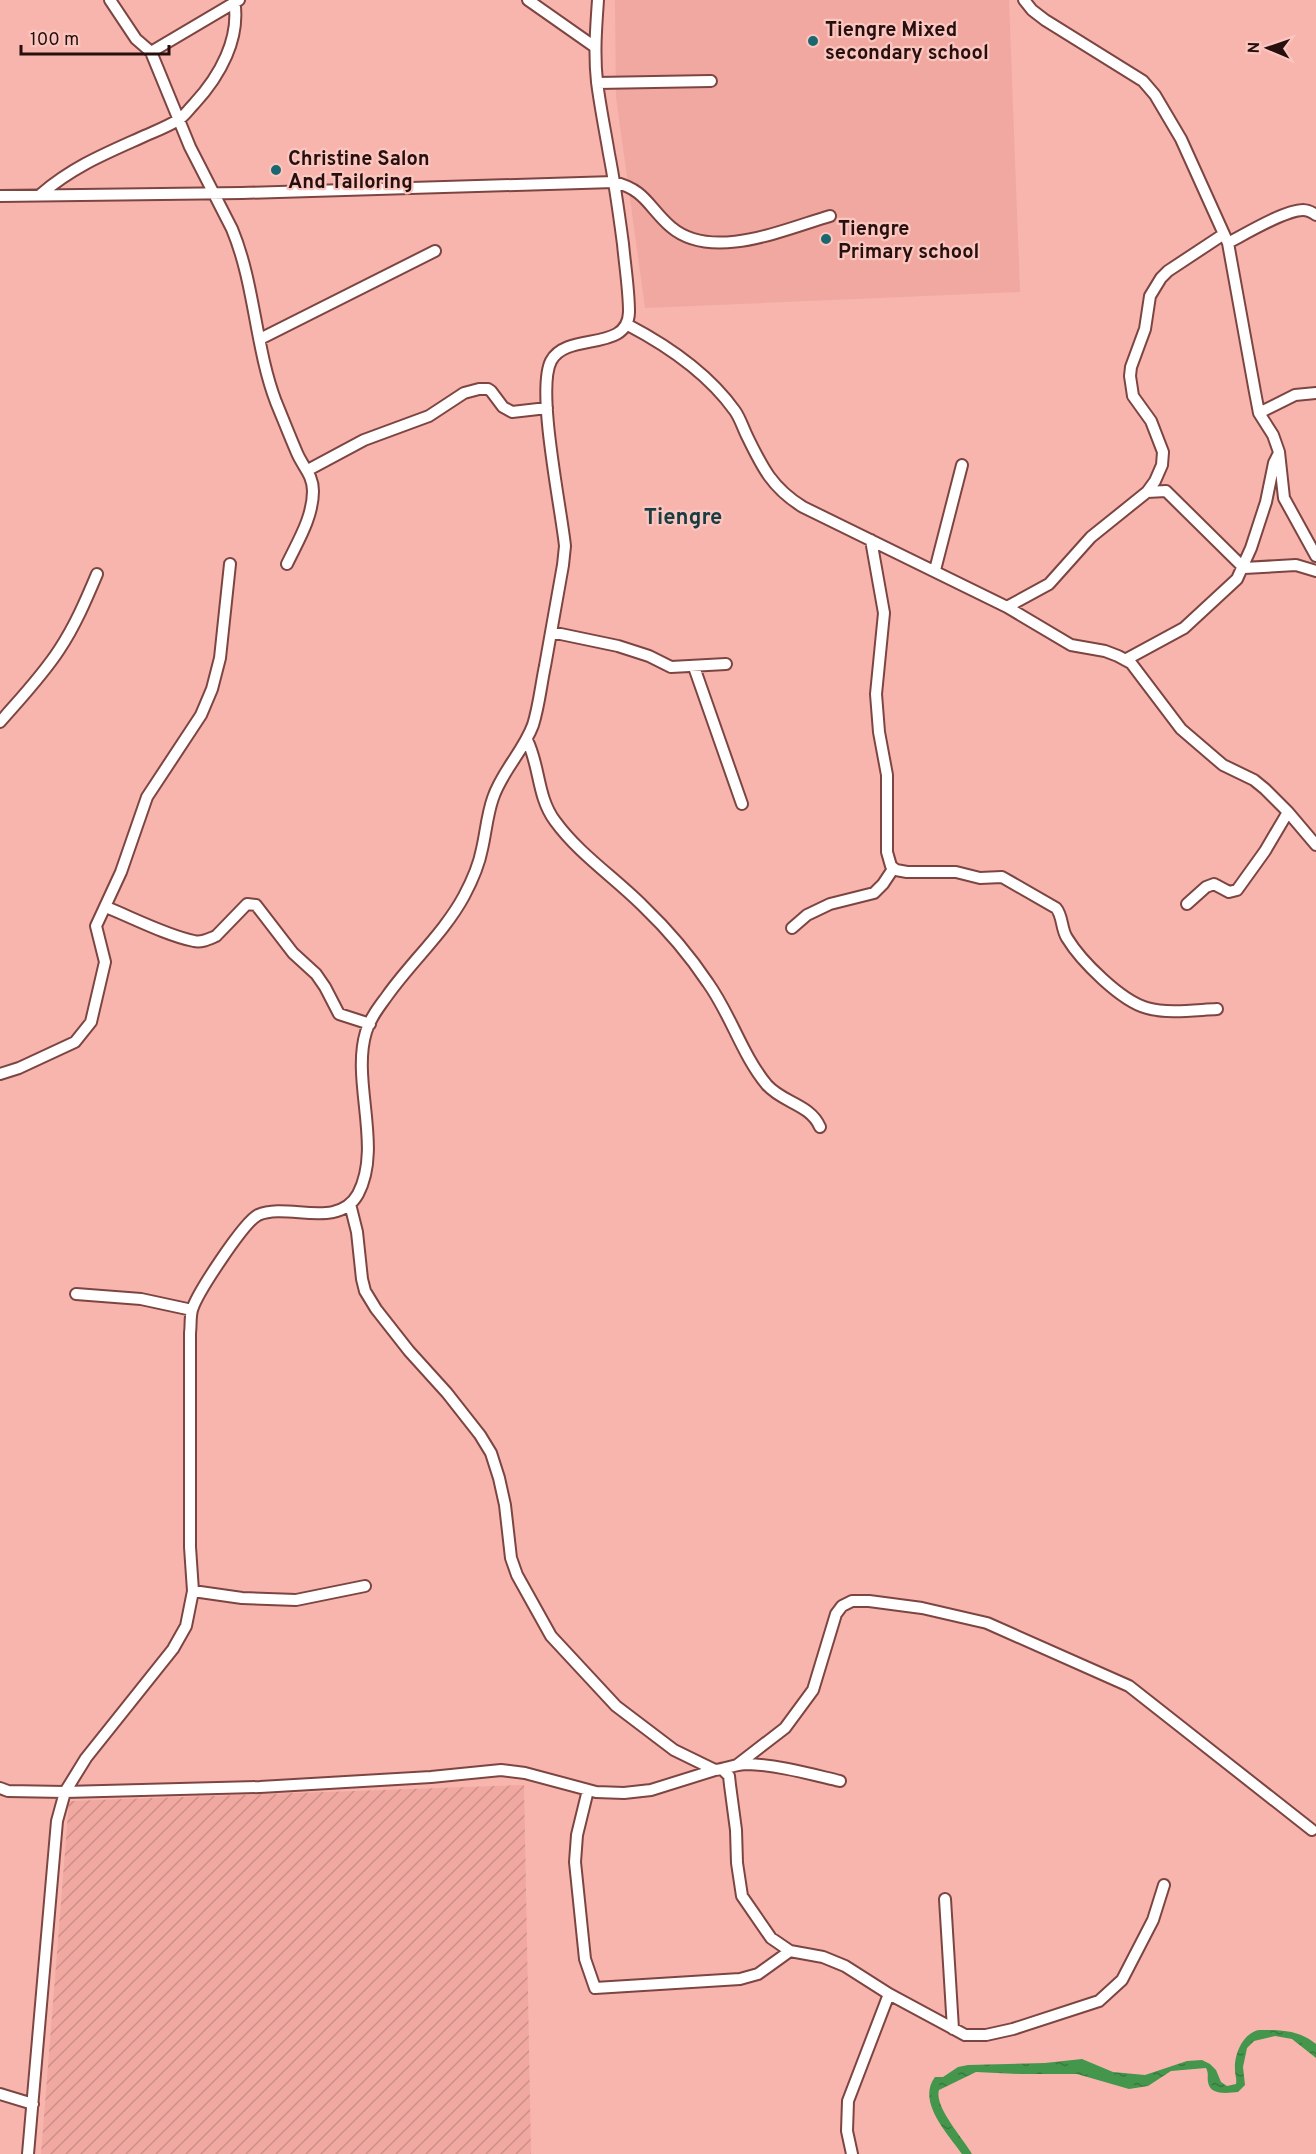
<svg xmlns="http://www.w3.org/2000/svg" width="1316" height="2154" font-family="Overpass,sans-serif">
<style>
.built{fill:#f1a8a1}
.industrial{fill:url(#industrial-furrows)}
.water{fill:url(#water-ripples)}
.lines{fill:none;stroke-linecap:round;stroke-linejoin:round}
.minor-casing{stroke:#7d4541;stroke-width:14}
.minor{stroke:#fff;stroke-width:10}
.poi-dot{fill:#1b676f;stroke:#fbc6c0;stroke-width:2}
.labels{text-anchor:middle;stroke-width:4.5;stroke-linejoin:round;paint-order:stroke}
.poi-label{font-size:20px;font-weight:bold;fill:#260f0d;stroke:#fbc6c0;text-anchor:start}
.quarter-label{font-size:22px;font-weight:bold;fill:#1a3c40;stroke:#fbc6c0}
</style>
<defs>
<pattern id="industrial-furrows" width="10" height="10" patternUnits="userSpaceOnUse" patternTransform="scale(1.5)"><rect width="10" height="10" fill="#f1a8a1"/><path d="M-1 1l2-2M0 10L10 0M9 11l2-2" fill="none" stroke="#ce8f89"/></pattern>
<pattern id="water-ripples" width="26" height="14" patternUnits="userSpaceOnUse" patternTransform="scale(1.5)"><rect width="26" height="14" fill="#43964b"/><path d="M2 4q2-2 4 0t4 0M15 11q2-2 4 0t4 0" fill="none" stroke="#38793d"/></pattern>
</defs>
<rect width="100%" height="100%" fill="#f7b5ae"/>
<path class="built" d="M 615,0 L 1009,0 L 1020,292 L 645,308 L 616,97 Z"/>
<path class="industrial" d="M 524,1785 L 531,2154 L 41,2154 L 69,1801 Z"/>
<path class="water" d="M 1259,2030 C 1281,2030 1299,2030 1316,2044 L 1316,2058 L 1292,2039 L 1275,2036 L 1254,2041 L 1247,2048 L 1243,2067 L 1245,2085 L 1238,2092 C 1228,2093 1210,2096 1208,2082 C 1207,2076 1209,2074 1206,2068 L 1171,2071 L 1148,2086 L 1129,2089 L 1077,2074 L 1020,2074 L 976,2072 L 939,2090 C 934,2107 963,2138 972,2154 L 962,2154 C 949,2135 916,2102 935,2077 L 943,2077 L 958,2067 L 968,2065 L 1045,2063 L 1082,2059 L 1113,2072 L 1145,2075 L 1187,2061 L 1202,2060 L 1210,2064 L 1216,2070 L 1221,2082 L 1227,2086 L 1236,2084 C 1237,2078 1235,2076 1235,2070 C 1234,2054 1243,2033 1259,2030 Z"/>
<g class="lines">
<defs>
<path id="minor" d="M 110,0 L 136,39 L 151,52 L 190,147 L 232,229 C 255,284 255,347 276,402 C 283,419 290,437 297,453 C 303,467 313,475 313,491 C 313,517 298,541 287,564
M 528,0 L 595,47
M 1024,0 L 1032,10 L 1045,20 L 1143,81 L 1155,95 L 1181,139 L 1228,243 L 1255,392 L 1259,413 L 1273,435 L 1279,452 L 1284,498 L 1316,556
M 151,52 L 239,0
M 597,83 L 711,81
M 41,194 C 73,167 102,155 140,138 C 153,132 167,127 178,120 C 184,117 189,109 194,104 C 220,76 241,38 234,0
M 0,196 L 242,193 L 614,182 C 646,190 648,207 671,227 C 712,262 785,229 830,216
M 1228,243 C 1245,234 1285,210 1303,210 C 1308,210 1312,212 1316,215
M 628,325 C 668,346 708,373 735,411 C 740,418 743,428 747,436 C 762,467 772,488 803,507 L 1007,607 L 1071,645 L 1105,651 L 1118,656 L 1131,663 L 1181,729 L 1223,765 L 1254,780 L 1265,789 L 1288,812 L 1316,845
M 260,339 L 435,251
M 1259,413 L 1295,395 L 1316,393
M 308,470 L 364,440 L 429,416 L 464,393 L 479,389 L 488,389 L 491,391 L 503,407 L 512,412 L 547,408
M 1147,492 L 1166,491 L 1244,568 L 1296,565 L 1316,571
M 871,540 L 884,613 L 876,694 L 879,732 L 887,775 L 887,852 L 891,866 L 896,870 L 907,872 L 956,872 L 980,878 L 1002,877 L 1056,908 C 1063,916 1061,929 1067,938 C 1081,961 1121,1001 1147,1008 C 1168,1014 1195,1010 1217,1009
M 935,570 L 962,465
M 1007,607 L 1049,584 L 1091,537 L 1147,492 L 1155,481 L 1162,465 L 1163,452 L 1151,421 L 1133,396 L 1130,376 L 1131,367 L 1145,329 L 1150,296 L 1161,278 L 1168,271 L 1224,234
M 551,632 L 618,646 L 649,656 L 671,667 L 726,664
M 1125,660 L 1184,628 L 1237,579 L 1251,548 L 1266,502 L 1274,463 L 1279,453
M 694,667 L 742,804
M 0,722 C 20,699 42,676 59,650 C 75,626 86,600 97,574
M 527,740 C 540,766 537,797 555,821 C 579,854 614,877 643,906 C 667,929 690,956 708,983 C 731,1015 742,1055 767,1085 C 783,1103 810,1104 820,1127
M 1187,904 L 1206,887 L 1214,884 L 1229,892 L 1237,890 L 1265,851 L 1288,812
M 106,907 C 131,917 168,936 194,941 C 201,943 209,939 216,936 L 247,904 L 256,905 L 293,953 L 316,974 L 325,987 L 339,1014 L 370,1024
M 792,928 L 807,915 L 830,904 L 874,893 L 883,884 L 893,869
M 0,1074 L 19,1068 L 75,1042 L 91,1022 L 105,962 L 96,926 L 121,872 L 147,797 L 201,715 L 212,689 L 220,658 L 230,564
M 350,1204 L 357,1232 L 362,1279 L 365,1291 L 376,1309 L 409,1351 L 447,1393 L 480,1435 L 491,1453 L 499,1478 L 505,1505 L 511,1558 L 517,1575 L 551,1636 L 616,1706 L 674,1750 L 715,1770
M 76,1294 L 141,1299 L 192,1310
M 193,1591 L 242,1598 L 296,1600 L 365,1586
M 737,1765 L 785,1728 L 813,1690 L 836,1614 L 842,1606 L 852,1601 L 869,1601 L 922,1608 L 987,1623 L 1129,1686 L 1312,1830
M 723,1770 L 729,1776 L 730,1785 L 736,1830 L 737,1863 L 742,1896 L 771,1938 L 790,1951 L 823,1957 L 845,1966 L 889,1994 L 965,2035 L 986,2035 L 1013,2029 L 1099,2001 L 1122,1980 L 1153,1920 L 1164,1885
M 0,1788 L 8,1791 L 65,1792 L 260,1787 L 431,1777 L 501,1770 L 525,1773 L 596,1792 L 624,1793 L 651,1790 L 715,1770 C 726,1769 736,1764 747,1764 C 778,1765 810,1774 840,1781
M 588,1790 L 577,1835 L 575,1862 L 585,1959 L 595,1988 L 740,1979 L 758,1974 L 790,1951
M 945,1899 L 953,2029
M 0,2094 L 33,2104
M 28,2154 L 57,1821 L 65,1792 L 86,1758 L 173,1649 L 186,1626 L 193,1591 L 190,1547 L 190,1333 C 191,1326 190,1317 192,1310 C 197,1293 244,1222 258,1215 C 288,1202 338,1230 358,1194 C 383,1147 351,1081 366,1032 C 370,1018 379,1007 387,996 C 411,962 444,933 464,896 C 472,881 479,865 482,849 C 486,832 487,815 493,798 C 502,771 523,752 533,725 C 539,706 541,685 545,666 C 551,632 557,598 563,565 L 565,546 C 561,507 536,390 551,361 C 567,331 628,353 629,312 C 629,290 625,266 623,244 C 619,214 615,184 609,154 C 605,130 600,106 597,82 C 594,54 596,28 598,0
M 852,2154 L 847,2131 L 848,2101 L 889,1994"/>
</defs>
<use href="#minor" class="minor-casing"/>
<use href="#minor" class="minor"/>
</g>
<g class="poi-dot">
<circle cx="813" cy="41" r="6"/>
<circle cx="276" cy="170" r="6"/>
<circle cx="826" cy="239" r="6"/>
</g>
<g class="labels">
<g class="poi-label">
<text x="825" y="36">Tiengre Mixed<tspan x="825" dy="23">secondary school</tspan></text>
<text x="288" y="165">Christine Salon<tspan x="288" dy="23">And Tailoring</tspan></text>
<text x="838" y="235">Tiengre<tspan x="838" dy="23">Primary school</tspan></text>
</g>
<g class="quarter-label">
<text x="683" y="524">Tiengre</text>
</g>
</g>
<g transform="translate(1268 48) rotate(272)" stroke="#fbc6c0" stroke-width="4.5" paint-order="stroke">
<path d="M0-4.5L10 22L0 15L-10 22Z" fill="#260f0d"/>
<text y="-9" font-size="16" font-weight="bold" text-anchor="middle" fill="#260f0d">N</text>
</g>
<path d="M21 45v9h148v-9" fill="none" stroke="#260f0d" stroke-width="3"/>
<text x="30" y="45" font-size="18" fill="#260f0d" stroke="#fbc6c0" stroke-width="4.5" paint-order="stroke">100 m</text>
</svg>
